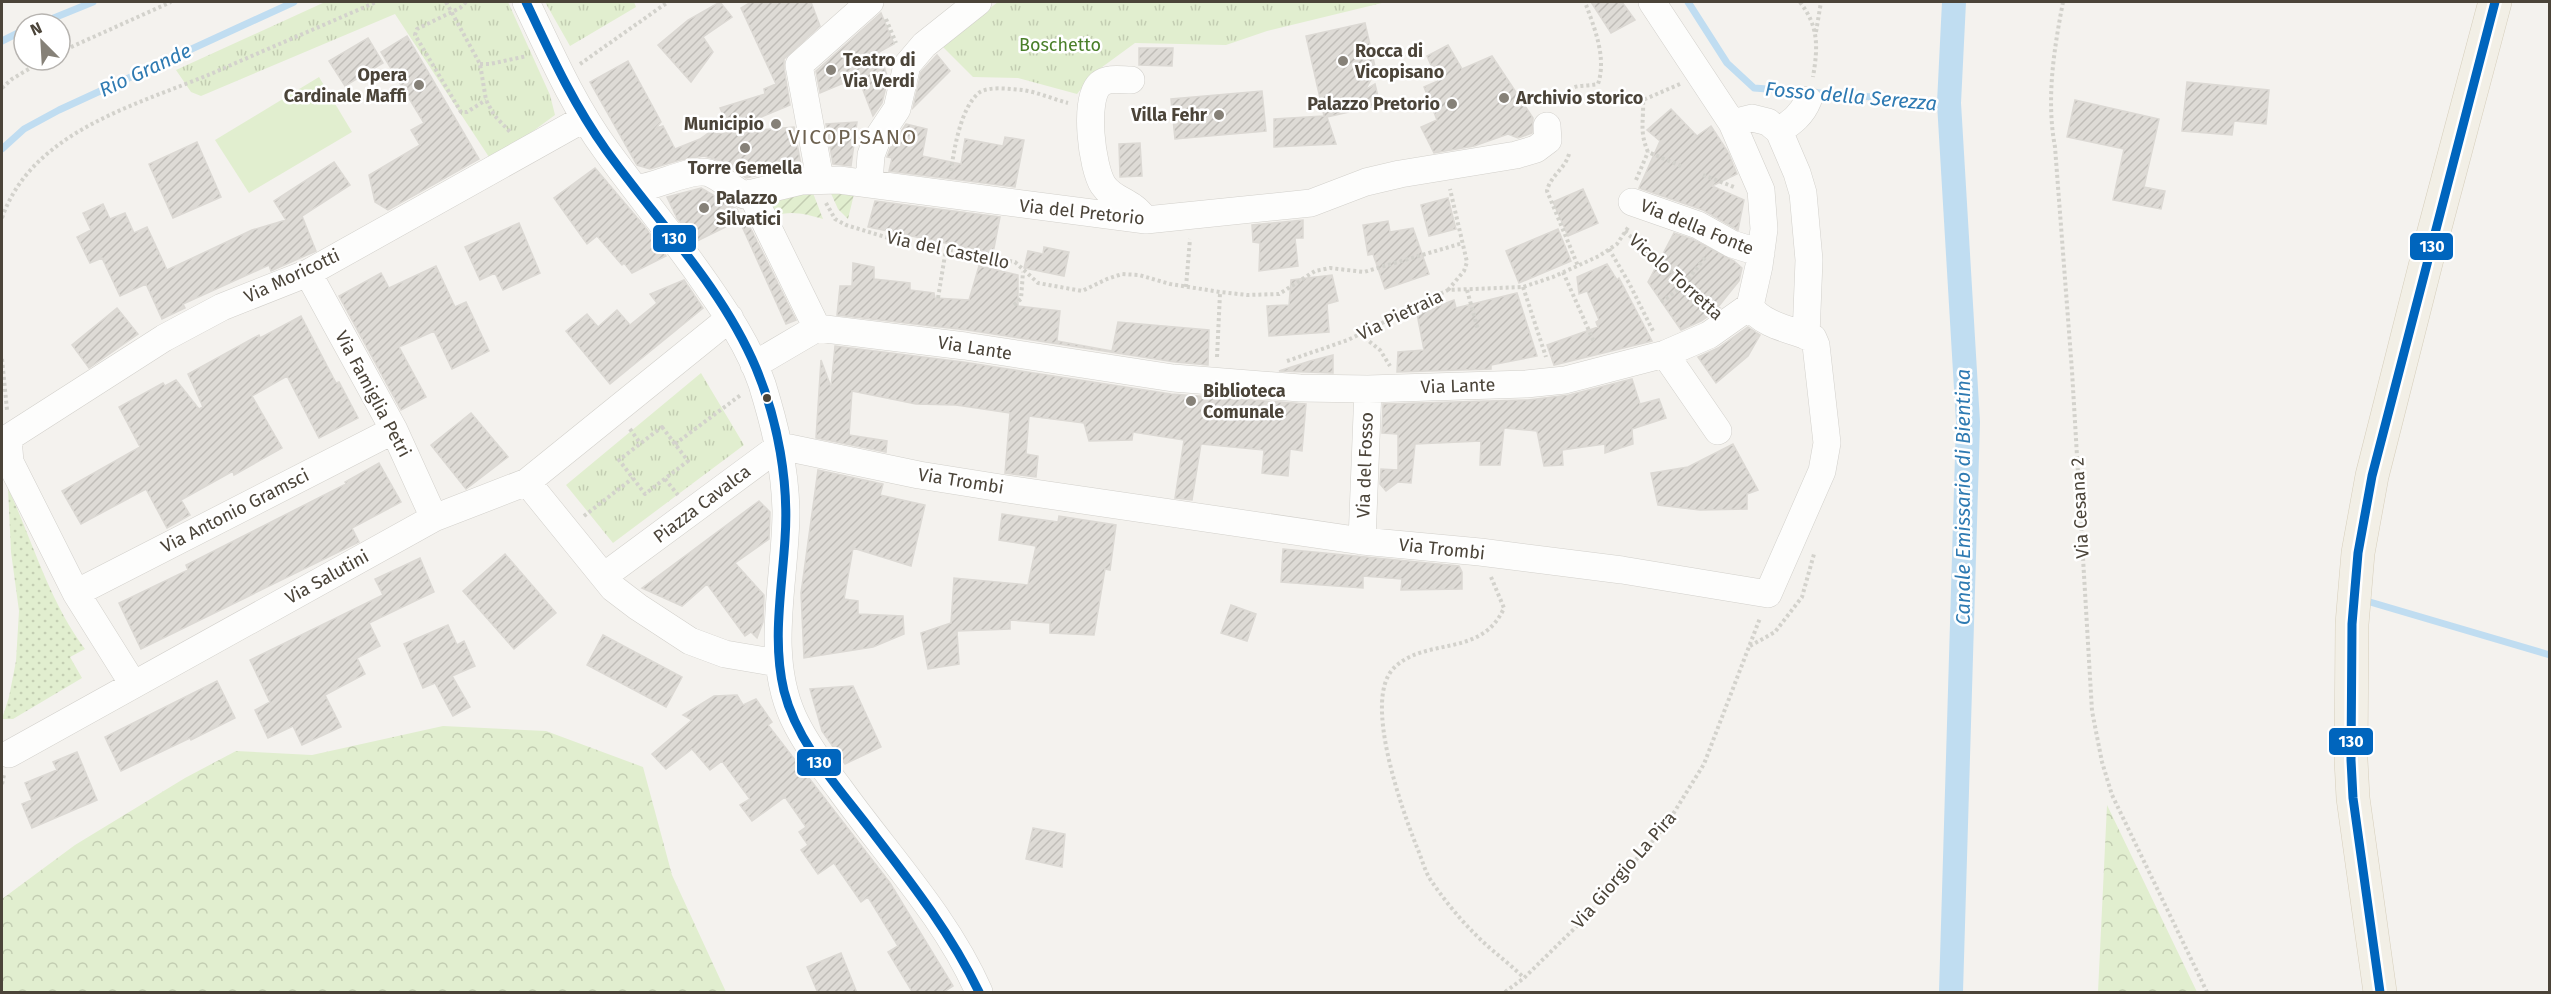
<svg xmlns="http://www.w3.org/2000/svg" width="2551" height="994" font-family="'Fira Sans',sans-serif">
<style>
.grass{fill:url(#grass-dots)}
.forest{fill:url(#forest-crowns)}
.park{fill:url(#park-tufts)}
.garden{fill:url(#garden-furrows)}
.pitch{fill:#e1eecf}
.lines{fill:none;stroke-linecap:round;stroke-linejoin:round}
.stream{stroke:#c0ddf1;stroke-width:7}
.canal{stroke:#c0ddf1;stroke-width:24}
.building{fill:url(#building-hatch);stroke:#dcd9d4;stroke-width:1.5}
.minor-casing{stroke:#d2d0cb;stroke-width:28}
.major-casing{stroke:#d6cebb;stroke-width:34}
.path{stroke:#d3d2cc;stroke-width:4;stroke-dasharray:3 3;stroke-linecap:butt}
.minor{stroke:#fdfdfc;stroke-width:27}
.major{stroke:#f2efe6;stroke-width:33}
.bus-1-casing{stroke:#fff;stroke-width:14}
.bus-1{stroke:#0065bd;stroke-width:9}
.poi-dot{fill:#868178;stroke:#fff;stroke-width:2}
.bus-dot{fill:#4b4439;stroke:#fff;stroke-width:2}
.labels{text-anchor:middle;stroke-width:5;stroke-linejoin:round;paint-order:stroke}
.park-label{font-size:18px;fill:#4a7f2a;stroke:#fff}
.poi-label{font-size:18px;font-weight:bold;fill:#4b4439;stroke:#fff;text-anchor:start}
.street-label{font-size:18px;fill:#4b4439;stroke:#fff}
.water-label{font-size:20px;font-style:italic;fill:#2e7ab2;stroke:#fff}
.quarter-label{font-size:21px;letter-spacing:1.5px;fill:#6e6250;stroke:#fff}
.line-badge{stroke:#fff;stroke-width:2}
.badge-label{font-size:16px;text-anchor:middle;font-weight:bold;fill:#fff}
</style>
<defs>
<pattern id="grass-dots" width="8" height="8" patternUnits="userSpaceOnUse" patternTransform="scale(1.5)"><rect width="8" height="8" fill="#e1eecf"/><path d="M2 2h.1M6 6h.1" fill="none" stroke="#c3cdb2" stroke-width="1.8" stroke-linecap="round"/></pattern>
<pattern id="forest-crowns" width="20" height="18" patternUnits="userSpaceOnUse" patternTransform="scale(1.5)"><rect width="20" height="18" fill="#e1eecf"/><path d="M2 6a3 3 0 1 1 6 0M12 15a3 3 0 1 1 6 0" fill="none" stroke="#c3cdb2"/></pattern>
<pattern id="park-tufts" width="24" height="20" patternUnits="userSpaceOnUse" patternTransform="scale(1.5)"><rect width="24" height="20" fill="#e1eecf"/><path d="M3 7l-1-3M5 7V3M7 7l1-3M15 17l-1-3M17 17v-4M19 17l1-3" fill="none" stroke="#c3cdb2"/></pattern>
<pattern id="garden-furrows" width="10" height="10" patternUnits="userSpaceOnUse" patternTransform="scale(1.5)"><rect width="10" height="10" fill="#e1eecf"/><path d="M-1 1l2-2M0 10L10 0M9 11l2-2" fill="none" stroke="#c3cdb2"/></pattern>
<pattern id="building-hatch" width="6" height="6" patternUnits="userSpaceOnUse" patternTransform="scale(1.5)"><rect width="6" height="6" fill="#dedbd6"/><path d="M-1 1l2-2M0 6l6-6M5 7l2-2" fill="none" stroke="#c0bdb8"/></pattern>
</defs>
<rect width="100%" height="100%" fill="#f4f2ee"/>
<path class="grass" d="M 8,488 C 33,542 49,601 85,649 L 70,657 L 82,678 L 13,719 L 2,719 L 9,697 L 16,661 L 19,611 L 11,552 Z"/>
<path class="forest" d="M 443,726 L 546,731 L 643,767 L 672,875 L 726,992 L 2,992 L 2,899 L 75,845 L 185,778 L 236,751 L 312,755 Z
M 2107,805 L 2197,992 L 2098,992 Z"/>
<path class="park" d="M 325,2 L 508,2 L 550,95 L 555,115 L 525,137 L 489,157 L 395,14 L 201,96 L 191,92 L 176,70 Z
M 545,2 L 634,2 L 636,7 L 570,46 Z
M 998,2 L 1386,2 L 1267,31 L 1226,45 L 1135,43 L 1094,73 L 1077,94 L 1018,78 L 973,77 L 941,45 Z
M 701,373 L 744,445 L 613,543 L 566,485 Z"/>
<path class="garden" d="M 829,189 L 855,190 L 848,219 L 838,209 Z
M 813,193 L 823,219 C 806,214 791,210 774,216 L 763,198 Z"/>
<path class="pitch" d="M 319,77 L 352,132 L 249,193 L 215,140 Z"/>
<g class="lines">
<path class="stream" d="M 1688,2 L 1727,63 L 1754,88 L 1949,103
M 39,24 L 93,2
M 2,41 L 24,30
M 2,149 L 24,129 L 59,110 L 294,2
M 2370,602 L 2550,655"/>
<path class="canal" d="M 1951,992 L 1968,422 L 1949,103 L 1954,2"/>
</g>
<path class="building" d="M 720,2 L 732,17 L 703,37 L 713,52 L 691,82 L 658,45 L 688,20 Z
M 751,2 L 811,2 L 820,26 L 784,59 L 784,68 L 790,105 L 730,130 L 720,108 L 765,94 L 764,89 L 776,84 L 741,8 Z
M 1591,2 L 1622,2 L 1635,20 L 1611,33 Z
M 881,13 L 894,44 L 879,52 L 888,78 L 882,103 L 873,116 L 858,77 L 820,93 L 816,71 Z
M 1365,23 L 1376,71 L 1365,90 L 1375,84 L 1380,105 L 1327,117 L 1336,144 L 1274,147 L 1274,119 L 1324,116 L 1306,36 Z
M 407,36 L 479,159 L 388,210 L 375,202 L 369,175 L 420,145 L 411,130 L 424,123 L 381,52 Z
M 368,38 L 383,63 L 345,86 L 329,61 Z
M 1448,45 L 1462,69 L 1492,56 L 1533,118 L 1532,133 L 1518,138 L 1508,134 L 1474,146 L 1434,153 L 1421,127 L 1437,120 L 1424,87 L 1438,81 L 1427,56 Z
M 1139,48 L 1173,48 L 1172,66 L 1139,65 Z
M 937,55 L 950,71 L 913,108 L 921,72 Z
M 628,61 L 661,122 L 656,128 L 663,126 L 675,149 L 700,139 L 714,129 L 715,134 L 794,127 L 801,165 L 746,178 L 721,161 L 704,156 L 680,160 L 650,169 L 637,165 L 590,82 Z
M 2187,82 L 2269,90 L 2266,124 L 2234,121 L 2232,135 L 2182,131 Z
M 1262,91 L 1266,131 L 1175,139 L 1171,99 Z
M 2075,100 L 2159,119 L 2144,187 L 2165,191 L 2161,209 L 2113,200 L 2124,149 L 2067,137 Z
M 1671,109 L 1697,136 L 1711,126 L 1728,152 L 1737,174 L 1712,186 L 1744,200 L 1738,230 L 1703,210 L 1639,188 L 1660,141 L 1647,130 Z
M 857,122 L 851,166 L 833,164 L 826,124 Z
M 906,124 L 927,129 L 922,156 L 961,164 L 965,139 L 1003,146 L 1005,137 L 1024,140 L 1015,187 L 889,171 L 892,158 L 887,157 L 891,146 Z
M 197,142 L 221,197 L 173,218 L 149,164 Z
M 1140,143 L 1142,176 L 1120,177 L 1119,144 Z
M 334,162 L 350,185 L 302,216 L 316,251 L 271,271 L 269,265 L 183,304 L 185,308 L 162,319 L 146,284 L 120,296 L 102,258 L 90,263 L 77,237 L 91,230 L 83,213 L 103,204 L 110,219 L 125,213 L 134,233 L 147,227 L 167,270 L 252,230 L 286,220 L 274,201 Z
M 595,168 L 645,227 L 666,256 L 632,273 L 624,263 L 622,265 L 597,236 L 587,244 L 554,198 Z
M 701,188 L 737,209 L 742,219 L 695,242 L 677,218 L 667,197 Z
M 1583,189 L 1598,223 L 1568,236 L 1553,202 Z
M 1448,198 L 1456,229 L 1429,236 L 1421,205 Z
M 875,201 L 1000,217 L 993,253 L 868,227 Z
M 1303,220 L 1303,238 L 1295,238 L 1298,266 L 1259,271 L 1260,243 L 1253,242 L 1252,225 Z
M 747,221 L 796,320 L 786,324 L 741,224 Z
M 1388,221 L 1390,232 L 1413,228 L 1429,274 L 1385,289 L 1373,254 L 1368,255 L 1363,225 Z
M 519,223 L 540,273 L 503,290 L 495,273 L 480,280 L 465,247 Z
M 1558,229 L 1571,261 L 1519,283 L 1506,251 Z
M 1674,233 L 1692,239 L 1734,261 L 1742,268 L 1739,281 L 1718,307 L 1720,308 L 1701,321 L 1681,330 L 1648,282 Z
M 1044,247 L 1069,252 L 1064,276 L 1024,268 L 1028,251 L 1043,254 Z
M 853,263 L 874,267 L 874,279 L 910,283 L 910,290 L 934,293 L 935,298 L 969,300 L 979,266 L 1018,275 L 1018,306 L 1060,311 L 1057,341 L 1112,351 L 1118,322 L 1209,330 L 1208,365 L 1175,362 L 967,330 L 837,315 L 840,286 L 852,286 Z
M 1607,264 L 1617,280 L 1619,278 L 1652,341 L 1554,365 L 1547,345 L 1598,327 L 1596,322 L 1599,320 L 1587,291 L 1579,294 L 1577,277 Z
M 436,266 L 455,307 L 466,302 L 489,351 L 452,369 L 434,331 L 399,347 L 426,397 L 401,410 L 339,296 L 381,273 L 389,288 Z
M 1332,275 L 1338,301 L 1327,304 L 1329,332 L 1269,336 L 1267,306 L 1289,305 L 1291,280 Z
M 684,280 L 703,308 L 610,384 L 566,331 L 587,314 L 598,327 L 617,310 L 630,325 L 657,303 L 650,294 Z
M 1517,293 L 1537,356 L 1491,365 L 1491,369 L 1397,372 L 1398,352 L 1424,350 L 1417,314 L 1454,300 L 1456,308 Z
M 117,308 L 138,334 L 89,368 L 72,345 Z
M 301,316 L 336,383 L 339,382 L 358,418 L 319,438 L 287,376 L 252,396 L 282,448 L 234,475 L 233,471 L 181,500 L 190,515 L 167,528 L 146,489 L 81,524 L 62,491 L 140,447 L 119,407 L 163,383 L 165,386 L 176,380 L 199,409 L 203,407 L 188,374 L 259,335 L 260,338 Z
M 1748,327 L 1760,335 L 1748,356 L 1716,383 L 1698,357 L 1718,348 Z
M 835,346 L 963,362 L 1171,394 L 1306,404 L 1302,451 L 1290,449 L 1288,476 L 1262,473 L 1264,450 L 1201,444 L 1192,500 L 1175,498 L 1184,440 L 1133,432 L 1132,440 L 1089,441 L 1084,423 L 1029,416 L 1026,454 L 1038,456 L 1036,477 L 1005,473 L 1010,413 L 956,405 L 916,404 L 852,391 L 849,435 L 887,441 L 886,452 L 816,438 L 821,360 L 831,387 Z
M 1333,355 L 1333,373 L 1279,371 L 1310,361 Z
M 1632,379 L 1640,404 L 1659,399 L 1666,418 L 1632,429 L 1633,444 L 1605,453 L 1605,444 L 1562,450 L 1563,465 L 1544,466 L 1537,431 L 1504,428 L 1500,465 L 1480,465 L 1481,441 L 1415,444 L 1411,483 L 1398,482 L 1386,491 L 1380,484 L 1381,469 L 1398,470 L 1398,434 L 1382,433 L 1383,404 L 1528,400 L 1569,395 Z
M 471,413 L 508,457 L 466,489 L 431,445 Z
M 1733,444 L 1758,490 L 1747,494 L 1747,509 L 1700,510 L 1658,505 L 1651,473 L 1688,467 Z
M 379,463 L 401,502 L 352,528 L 359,542 L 141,649 L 119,603 L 188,570 L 186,565 L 346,484 L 345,482 Z
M 818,470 L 883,484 L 880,495 L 925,505 L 911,566 L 853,548 L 844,599 L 858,601 L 858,614 L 903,616 L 904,634 L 873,647 L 804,658 L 801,593 Z
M 759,501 L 770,512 L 769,539 L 735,563 L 764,595 L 763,622 L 757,638 L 751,632 L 745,636 L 707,584 L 682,606 L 642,588 Z
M 1002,514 L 1058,522 L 1059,516 L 1116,525 L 1110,570 L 1105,569 L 1094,635 L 1050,633 L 1050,623 L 1010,620 L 1010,629 L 957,631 L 959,664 L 928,669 L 921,633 L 951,623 L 954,578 L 1028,585 L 1036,546 L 999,540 Z
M 1283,549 L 1459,566 L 1462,572 L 1462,589 L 1401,590 L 1402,579 L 1363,576 L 1363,588 L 1281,582 Z
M 505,554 L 556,613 L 514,649 L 463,591 Z
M 420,558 L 434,592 L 369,623 L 380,646 L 357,658 L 365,674 L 325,695 L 341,727 L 302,745 L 293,726 L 268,738 L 255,710 L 270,702 L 250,660 L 383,595 L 375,579 Z
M 1231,605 L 1256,614 L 1247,641 L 1221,633 Z
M 448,625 L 457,645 L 464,641 L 475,666 L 452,676 L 470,707 L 453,716 L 435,683 L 423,688 L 404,644 Z
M 603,635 L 682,677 L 666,707 L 587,665 Z
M 217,681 L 235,718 L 191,740 L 190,738 L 121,771 L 105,737 Z
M 853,686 L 881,747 L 845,764 L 822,731 L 810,689 Z
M 737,695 L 743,705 L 756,699 L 772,722 L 768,725 L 890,883 L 953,986 L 942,993 L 913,993 L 888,952 L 898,946 L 868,897 L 861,902 L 834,863 L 818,874 L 801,850 L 808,845 L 799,832 L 806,827 L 785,797 L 752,821 L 740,805 L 750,799 L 722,761 L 710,770 L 692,749 L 666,769 L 652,754 L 692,720 L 683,715 L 714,696 Z
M 77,752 L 97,800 L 32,828 L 22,804 L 32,800 L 25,783 L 57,770 L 53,762 Z
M 1033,828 L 1065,834 L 1062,867 L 1026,859 Z
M 841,953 L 857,993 L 818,993 L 807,967 Z"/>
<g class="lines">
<defs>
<path id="minor" d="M 526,2 C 550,52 573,105 606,150 C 638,194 673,236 704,281 C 727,314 749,346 762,384 C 775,426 785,467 786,511 C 786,580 764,652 793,717 C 805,743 822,766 839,788 C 887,855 946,917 979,992
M 1131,80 C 1122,80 1108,77 1100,84 C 1083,99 1092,168 1103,185 C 1111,197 1122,199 1133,207 C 1138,210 1142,216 1146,220
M 1732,123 L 1752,118 L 1768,122 L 1779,131 L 1797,173 L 1803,193 L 1809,260 L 1806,336
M 1779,131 C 1792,122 1802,115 1808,100
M 820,179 L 799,65 L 870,2
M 869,183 L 871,155 L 877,139 L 897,109 L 907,65 L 924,45 L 978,2
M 637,188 C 657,187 692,167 709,173 C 722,178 732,189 744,195 L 802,181 L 839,180 L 1146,220 L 1311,203 L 1366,182 L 1400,174 L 1516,155 L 1536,149 L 1548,140 L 1547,126
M 751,193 L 817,328
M 1632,202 L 1698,225 L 1732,244 L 1761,253
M 308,273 L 394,430 L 434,518
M 817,328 L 965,346 L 1173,378 L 1300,388 L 1368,389 L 1526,384 L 1565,380 L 1665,354 L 1709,335 L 1750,306 L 1759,266 L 1764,229 L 1761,190 L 1732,123 L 1652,2
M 1665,354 L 1718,431
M 754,365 L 817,328
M 8,438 L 10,462 L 76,593 L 133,684
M 2,440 L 8,438 L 164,338 L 222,307 L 308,273 L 585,118
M 780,446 L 919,475 L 1007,489 L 1362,541 L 1480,552 L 1622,570 L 1768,594 L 1822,471 L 1827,443 L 1816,345 L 1813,338 C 1793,330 1761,325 1750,306
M 527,482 L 613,588 L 638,607 L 690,641 L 725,654 L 778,663
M 1362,541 L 1368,389
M 604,576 L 780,446
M 76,593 L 394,430
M 9,754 L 434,518 L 527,482 L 730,318"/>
<path id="major" d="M 2380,992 L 2353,798 L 2351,760 L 2352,624 L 2358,553 L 2372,476 L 2433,235 L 2495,2"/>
</defs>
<use href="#minor" class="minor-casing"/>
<use href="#major" class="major-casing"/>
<path class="path" d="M 446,2 L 480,64 L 486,100 L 494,115 L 511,133
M 466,2 L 460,8 L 417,29 L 415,35 L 461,112 L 467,112 L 486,100
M 1800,2 C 1819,27 1818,47 1813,77
M 2063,2 C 2054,49 2046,99 2055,147 L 2072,371 L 2092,711 L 2102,762 L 2112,795 L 2207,992
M 886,19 L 896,43
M 1816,32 L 1821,2
M 60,52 L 171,2
M 480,64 L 490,64 L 527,56
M 580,64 L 668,2
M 1680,84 L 1643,100 C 1644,121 1639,131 1648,152 L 1681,166
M 2,88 L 12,79 L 44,60
M 1561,106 C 1570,81 1576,88 1598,84 C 1607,57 1594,27 1585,2
M 1569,154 C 1565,169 1550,176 1547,191 L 1578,266
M 951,171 C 954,149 961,106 980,92 C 990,86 1011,89 1022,90 C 1037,92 1053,99 1068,103
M 1703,175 L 1734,187
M 1636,180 L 1648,152
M 826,203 L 835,219 L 846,225 L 892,239 L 1015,262 L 1038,283 L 1082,291 L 1107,279 L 1122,274 L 1139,275 L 1170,284 L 1220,292 L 1247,295 L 1279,294 L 1315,271 L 1330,268 L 1364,272 L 1463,243
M 2,218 C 32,131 137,105 213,73 C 267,49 322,26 376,2
M 1625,231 C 1652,258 1684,278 1710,306
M 1609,249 L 1629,283 L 1654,333
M 1563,272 L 1594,342
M 1186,287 L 1190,239
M 1523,287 L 1546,357
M 1448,290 L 1464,271 L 1467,262 L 1450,189
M 1467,290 L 1478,330
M 938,298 L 946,249
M 1661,302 L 1682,287 L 1707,255
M 1014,305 L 1021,299 L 1023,272
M 1360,334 L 1380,350 L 1390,366
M 1217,357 L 1220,293
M 2,359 L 7,410
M 1287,361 L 1348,340 L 1448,290 L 1523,287 L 1553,277 L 1599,256 L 1617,244 L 1629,226
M 662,427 L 688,461 L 645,494 L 619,460 Z
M 630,429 L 640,443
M 675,444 L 742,394
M 665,479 L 678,495
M 584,516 L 633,478
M 1491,577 L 1504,608 C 1481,659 1424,636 1393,669 C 1363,701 1402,809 1416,845 C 1421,856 1424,869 1430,879 C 1442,897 1458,917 1473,932 C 1489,949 1508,962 1524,978
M 1750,646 L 1775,632 L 1802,597 L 1814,554
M 2,784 L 4,775
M 1505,992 L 1524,978 L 1580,923 L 1665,827 L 1704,764 L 1760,618"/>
<use href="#minor" class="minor"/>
<use href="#major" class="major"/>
<defs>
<path id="bus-1" d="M 526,2 C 550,53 573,104 606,150 C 657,221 722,287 756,368 C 778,421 789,482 785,539 C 782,589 772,641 784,691 C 797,743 838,787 870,829 C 910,881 950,932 979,992
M 2380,992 L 2353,798 L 2351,760 L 2352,624 L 2358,553 L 2372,476 L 2495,2"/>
</defs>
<use href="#bus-1" class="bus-1-casing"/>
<use href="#bus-1" class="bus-1"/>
</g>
<g class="poi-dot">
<circle cx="1343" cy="61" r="6"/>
<circle cx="831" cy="70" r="6"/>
<circle cx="419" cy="85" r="6"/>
<circle cx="1504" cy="98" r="6"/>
<circle cx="1452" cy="104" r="6"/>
<circle cx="1219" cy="115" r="6"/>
<circle cx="776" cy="124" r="6"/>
<circle cx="745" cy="148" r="6"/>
<circle cx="704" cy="208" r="6"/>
<circle cx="1191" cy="401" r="6"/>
</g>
<circle class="bus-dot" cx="767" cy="398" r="5"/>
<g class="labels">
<g class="park-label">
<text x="1060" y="51">Boschetto</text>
</g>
<g class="poi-label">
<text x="1355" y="57">Rocca di<tspan x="1355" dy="21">Vicopisano</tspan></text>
<text x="843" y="66">Teatro di<tspan x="843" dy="21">Via Verdi</tspan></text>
<text x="407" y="81" text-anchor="end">Opera<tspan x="407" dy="21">Cardinale Maffi</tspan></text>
<text x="1516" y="104">Archivio storico</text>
<text x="1440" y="110" text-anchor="end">Palazzo Pretorio</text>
<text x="1207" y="121" text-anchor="end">Villa Fehr</text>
<text x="764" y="130" text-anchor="end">Municipio</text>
<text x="745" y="174" text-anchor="middle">Torre Gemella</text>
<text x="716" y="204">Palazzo<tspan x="716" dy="21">Silvatici</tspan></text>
<text x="1203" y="397">Biblioteca<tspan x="1203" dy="21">Comunale</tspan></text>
</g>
<g class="street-label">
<text transform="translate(1082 212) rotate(6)" y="6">Via del Pretorio</text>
<text transform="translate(1697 227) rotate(22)" y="6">Via della Fonte</text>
<text transform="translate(948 250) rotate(12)" y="6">Via del Castello</text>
<text transform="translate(292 276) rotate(-25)" y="6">Via Moricotti</text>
<text transform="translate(1676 277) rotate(42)" y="6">Vicolo Torretta</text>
<text transform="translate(1400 315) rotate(-26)" y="6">Via Pietraia</text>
<text transform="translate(975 348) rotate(9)" y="6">Via Lante</text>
<text transform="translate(1458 386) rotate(-2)" y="6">Via Lante</text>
<text transform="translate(373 394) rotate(62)" y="6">Via Famiglia Petri</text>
<text transform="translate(1365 465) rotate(-88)" y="6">Via del Fosso</text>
<text transform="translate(961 481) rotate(9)" y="6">Via Trombi</text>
<text transform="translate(702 504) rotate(-37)" y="6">Piazza Cavalca</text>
<text transform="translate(2080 508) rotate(-93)" y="6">Via Cesana 2</text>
<text transform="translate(235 511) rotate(-27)" y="6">Via Antonio Gramsci</text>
<text transform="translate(1442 549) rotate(6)" y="6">Via Trombi</text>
<text transform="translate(327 577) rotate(-29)" y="6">Via Salutini</text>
<text transform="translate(1624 870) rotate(-49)" y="6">Via Giorgio La Pira</text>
</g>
<g class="water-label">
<text transform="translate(145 70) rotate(-25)" y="7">Rio Grande</text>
<text transform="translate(1851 96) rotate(5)" y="7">Fosso della Serezza</text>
<text transform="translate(1963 497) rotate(-90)" y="7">Canale Emissario di Bientina</text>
</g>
<g class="quarter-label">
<text x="853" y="144">VICOPISANO</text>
</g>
</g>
<g class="line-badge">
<rect x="652" y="224" width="45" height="29" rx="6" fill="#0065bd"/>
<rect x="2409" y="232" width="45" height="29" rx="6" fill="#0065bd"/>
<rect x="2328" y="727" width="46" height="29" rx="6" fill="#0065bd"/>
<rect x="796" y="748" width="46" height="29" rx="6" fill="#0065bd"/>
</g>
<g class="badge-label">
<text x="674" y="244">130</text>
<text x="2432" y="252">130</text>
<text x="2351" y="747">130</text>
<text x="819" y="768">130</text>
</g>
<rect width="2551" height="994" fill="none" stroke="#4b4439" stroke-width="6"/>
<g transform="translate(42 42) rotate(336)"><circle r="28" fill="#ffffff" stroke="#b7b4b0" stroke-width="1.5"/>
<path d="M0-4.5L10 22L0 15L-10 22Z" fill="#868178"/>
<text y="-9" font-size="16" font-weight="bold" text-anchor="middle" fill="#4b4439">N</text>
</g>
</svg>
